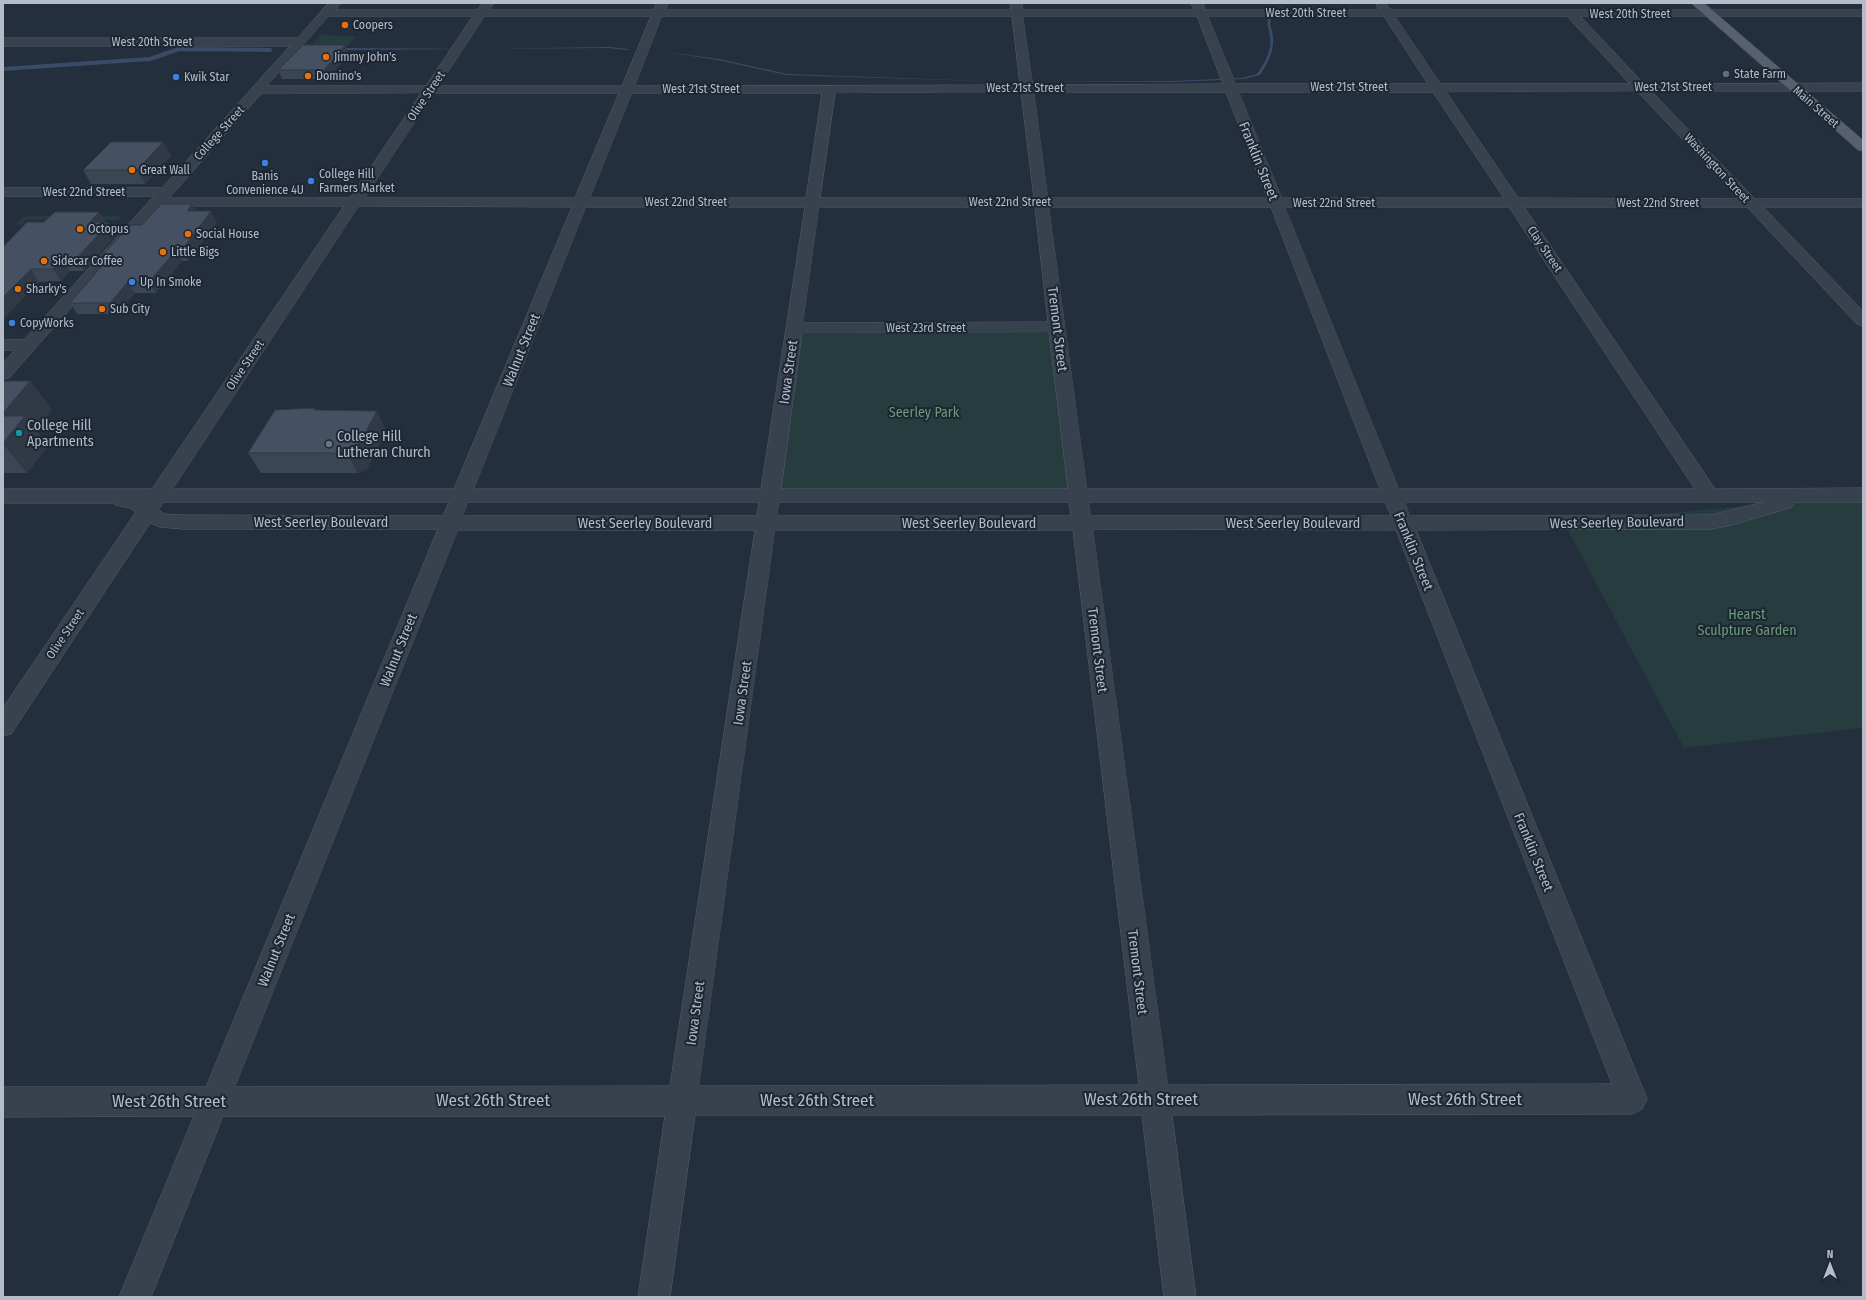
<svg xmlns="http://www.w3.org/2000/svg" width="1866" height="1300" font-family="'Fira Sans Condensed',sans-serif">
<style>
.green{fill:#263c3f}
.water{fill:#394c67}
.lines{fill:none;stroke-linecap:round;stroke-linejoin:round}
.stream{stroke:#394c67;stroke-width:4}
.minor-casing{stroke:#565f6c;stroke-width:1}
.major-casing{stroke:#414a57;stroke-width:1}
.minor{fill:#38414e;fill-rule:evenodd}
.major{fill:#56606e;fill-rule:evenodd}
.wall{fill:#3b4654}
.shaded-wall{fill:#303945}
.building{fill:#455162;stroke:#303945}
.food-dot{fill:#e8710a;stroke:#1d2633;stroke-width:1.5}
.service-dot{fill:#5c6f8a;stroke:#1d2633;stroke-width:1.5}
.shop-dot{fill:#3f7fe0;stroke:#1d2633;stroke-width:1.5}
.culture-dot{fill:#0f9aa8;stroke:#1d2633;stroke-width:1.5}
.worship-dot{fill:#6b7280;stroke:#1d2633;stroke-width:1.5}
.labels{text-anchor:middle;stroke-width:4;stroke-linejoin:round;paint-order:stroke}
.far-street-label{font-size:12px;fill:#b4bcc9;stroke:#1d2633}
.far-poi-label{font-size:12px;fill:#b4bcc9;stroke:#1d2633;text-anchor:start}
.street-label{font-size:14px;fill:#b4bcc9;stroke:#1d2633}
.park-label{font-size:14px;fill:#6b9a76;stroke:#1d2633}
.poi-label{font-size:14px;fill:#b4bcc9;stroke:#1d2633;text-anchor:start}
.near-street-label{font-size:17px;fill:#b4bcc9;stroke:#1d2633}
</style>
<rect width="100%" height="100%" fill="#242f3e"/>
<path class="green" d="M 320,35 L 356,36 L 341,54 L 304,54 Z
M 29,216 L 121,216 L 117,220 L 26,220 L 21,225 L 16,224 L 22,218 Z
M 1057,327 L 1078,495 L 770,496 L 795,328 Z
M 1862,495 L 1863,728 L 1684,748 L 1564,523 Z"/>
<path class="water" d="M 1268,19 L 1271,19 C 1269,27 1273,31 1273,38 C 1274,52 1267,64 1260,75 L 1244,79 L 1174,82 L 1040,81 L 1173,81 L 1242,78 L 1257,74 C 1264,64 1272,51 1270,38 C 1270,30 1266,27 1268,19 Z
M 609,47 L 628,49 L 628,50 L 608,48 L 344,50 L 345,48 L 475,49 Z
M 659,51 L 719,59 L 787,74 L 1013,82 L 786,75 L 718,60 Z"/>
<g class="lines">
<path class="stream" d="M 3,69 L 150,59 L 179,49 L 270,50"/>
<defs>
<path id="minor" d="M 329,3 L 341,3 L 335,10 L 478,10 L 482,3 L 494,3 L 489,10 L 654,10 L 656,3 L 668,3 L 665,10 L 1011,10 L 1010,3 L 1022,3 L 1022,10 L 1194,10 L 1191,3 L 1203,3 L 1205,10 L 1379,10 L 1376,3 L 1386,3 L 1390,10 L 1863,10 L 1863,16 L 1580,16 L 1644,84 L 1863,83 L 1863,91 L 1651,91 L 1755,199 L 1863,199 L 1863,207 L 1763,207 L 1863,311 L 1863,326 L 1857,324 L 1747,207 L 1524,207 L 1715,489 L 1863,488 L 1863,502 L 1795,502 L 1792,507 L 1732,525 L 1711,529 L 1416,530 L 1647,1099 L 1642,1109 L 1632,1114 L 1172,1115 L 1196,1297 L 1164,1297 L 1142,1115 L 695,1115 L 670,1297 L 638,1297 L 665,1116 L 223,1116 L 151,1297 L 119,1297 L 194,1116 L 3,1117 L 3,1087 L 206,1087 L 438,529 L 182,529 L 160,527 L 150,523 L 11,734 L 3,736 L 3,708 L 136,512 L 130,508 L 115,505 L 114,503 L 3,503 L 3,489 L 152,489 L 344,206 L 161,206 L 9,378 L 3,379 L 3,363 L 15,350 L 3,350 L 3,340 L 24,340 L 154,196 L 3,196 L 3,188 L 162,188 L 290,46 L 3,46 L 3,38 L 297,38 ZM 329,16 L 473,16 L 426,86 L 267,86 ZM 485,16 L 651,16 L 622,86 L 439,86 ZM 662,16 L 1012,16 L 1020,85 L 635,86 ZM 1023,16 L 1197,16 L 1223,84 L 1033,85 ZM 1208,16 L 1384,16 L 1428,84 L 1236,84 ZM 1395,16 L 1567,16 L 1630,84 L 1441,84 ZM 1637,91 L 1739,199 L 1518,198 L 1446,92 ZM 1021,92 L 1034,198 L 820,198 L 835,93 ZM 1034,92 L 1226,92 L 1267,198 L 1048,198 ZM 1239,92 L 1433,92 L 1504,198 L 1282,198 ZM 421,93 L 350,198 L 169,198 L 261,94 ZM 434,93 L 619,93 L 575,198 L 365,198 ZM 632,93 L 822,93 L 806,198 L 590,198 ZM 359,206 L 572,207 L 454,489 L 173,489 ZM 586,207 L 805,207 L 761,489 L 474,489 ZM 819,207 L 1035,207 L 1048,322 L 803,323 ZM 1049,207 L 1271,207 L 1380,489 L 1087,489 ZM 1285,207 L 1509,207 L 1695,489 L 1399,489 ZM 1049,332 L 1068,489 L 781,489 L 802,333 ZM 164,502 L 449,502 L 443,516 L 182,515 L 164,514 L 159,510 ZM 468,502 L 759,502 L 757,516 L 463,516 ZM 779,502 L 1069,502 L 1071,516 L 777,516 ZM 1089,502 L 1385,502 L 1391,516 L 1091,516 ZM 1405,502 L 1764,502 L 1711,515 L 1410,516 ZM 1093,529 L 1396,530 L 1612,1084 L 1168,1085 ZM 458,530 L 755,530 L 670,1086 L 235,1087 ZM 775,530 L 1073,530 L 1139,1085 L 699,1086 Z"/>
<path id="major" d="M 1691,3 L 1704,3 L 1863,140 L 1863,151 L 1858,150 Z"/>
</defs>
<use href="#minor" class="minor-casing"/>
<use href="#major" class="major-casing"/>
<use href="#minor" class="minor"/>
<use href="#major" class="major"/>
</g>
<path class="wall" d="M 345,45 L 348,54 L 328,79 L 282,79 L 278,70 Z
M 163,142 L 171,156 L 145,184 L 91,184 L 83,170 Z
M 192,204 L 196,211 L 211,211 L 217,222 L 188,261 L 182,261 L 156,293 L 135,293 L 117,314 L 77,314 L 70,303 L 102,266 L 98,260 L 142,225 Z
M 99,212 L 106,223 L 116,235 L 84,271 L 70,271 L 61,281 L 39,282 L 3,319 L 3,247 Z
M 3,381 L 30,381 L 52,410 L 36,430 L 48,446 L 27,473 L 3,473 Z
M 316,410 L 377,411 L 386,431 L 367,469 L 358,473 L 261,473 L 248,453 Z"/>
<path class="shaded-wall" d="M 345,45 L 348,54 L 328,79 L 324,70 Z
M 163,142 L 171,156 L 145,184 L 137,170 Z
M 192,204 L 198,215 L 187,211 Z
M 211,211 L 217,222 L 188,261 L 182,250 Z
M 99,212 L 107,225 L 90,222 Z
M 109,223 L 116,235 L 84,271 L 76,259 Z
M 176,250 L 182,261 L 156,293 L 149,282 Z
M 62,259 L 70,271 L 61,281 L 53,269 Z
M 31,269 L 39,282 L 3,319 L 3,297 Z
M 128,282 L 135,293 L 117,314 L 110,303 Z
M 30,381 L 52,410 L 36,430 L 48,446 L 27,473 L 3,444 L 3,413 Z
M 377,411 L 386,431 L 367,469 L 358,473 L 347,453 Z"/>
<path class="building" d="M 303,45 L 345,45 L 324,70 L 278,70 Z
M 111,142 L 163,142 L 137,170 L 83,170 Z
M 161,204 L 192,204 L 187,211 L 211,211 L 182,250 L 176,250 L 149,282 L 128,282 L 110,303 L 70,303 L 107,260 L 98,260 L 130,225 L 142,225 Z
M 55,212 L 99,212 L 90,222 L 109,223 L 76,259 L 62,259 L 53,269 L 31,269 L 3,297 L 3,247 L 27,222 L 44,222 Z
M 3,381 L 30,381 L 3,413 Z
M 315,408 L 314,410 L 377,411 L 356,449 L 347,453 L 248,453 L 275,410 Z
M 3,416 L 25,416 L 3,443 Z"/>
<g class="food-dot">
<circle cx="345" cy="25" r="4"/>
<circle cx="326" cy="57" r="4"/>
<circle cx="308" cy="76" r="4"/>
<circle cx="132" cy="170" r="4"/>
<circle cx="80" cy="229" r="4"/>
<circle cx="188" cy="234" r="4"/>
<circle cx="163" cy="252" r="4"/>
<circle cx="44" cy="261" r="4"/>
<circle cx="18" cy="289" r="4"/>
<circle cx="102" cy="309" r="4"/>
</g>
<circle class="service-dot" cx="1726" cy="74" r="4"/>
<g class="shop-dot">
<circle cx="176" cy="77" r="4"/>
<circle cx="265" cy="163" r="4"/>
<circle cx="311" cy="181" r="4"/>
<circle cx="132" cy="282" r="4"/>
<circle cx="12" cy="323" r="4"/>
</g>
<circle class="culture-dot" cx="19" cy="433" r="4"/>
<circle class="worship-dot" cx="329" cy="444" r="4"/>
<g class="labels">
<g class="far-street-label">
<text x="1306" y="17">West 20th Street</text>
<text x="1630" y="18">West 20th Street</text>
<text x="152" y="46">West 20th Street</text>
<text x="1349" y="91">West 21st Street</text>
<text x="1673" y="91">West 21st Street</text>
<text x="1025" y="92">West 21st Street</text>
<text x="701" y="93">West 21st Street</text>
<text transform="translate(426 96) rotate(-56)" y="4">Olive Street</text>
<text transform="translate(1816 107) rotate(41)" y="4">Main Street</text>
<text transform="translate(219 133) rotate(-48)" y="4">College Street</text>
<text transform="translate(1717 168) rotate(47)" y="4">Washington Street</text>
<text x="84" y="196">West 22nd Street</text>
<text x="686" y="206">West 22nd Street</text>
<text x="1010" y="206">West 22nd Street</text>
<text x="1334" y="207">West 22nd Street</text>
<text x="1658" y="207">West 22nd Street</text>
<text transform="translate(1545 249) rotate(56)" y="4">Clay Street</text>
<text x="926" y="332">West 23rd Street</text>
<text transform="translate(245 365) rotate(-56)" y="4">Olive Street</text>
<text transform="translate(65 634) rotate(-56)" y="4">Olive Street</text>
</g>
<g class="far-poi-label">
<text x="353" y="29">Coopers</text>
<text x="334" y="61">Jimmy John's</text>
<text x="1734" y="78">State Farm</text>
<text x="316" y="80">Domino's</text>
<text x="184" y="81">Kwik Star</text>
<text x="140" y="174">Great Wall</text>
<text x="319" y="178">College Hill<tspan x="319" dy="14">Farmers Market</tspan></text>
<text x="265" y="180" text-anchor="middle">Banis<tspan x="265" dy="14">Convenience 4U</tspan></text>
<text x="88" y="233">Octopus</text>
<text x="196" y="238">Social House</text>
<text x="171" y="256">Little Bigs</text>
<text x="52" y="265">Sidecar Coffee</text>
<text x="140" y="286">Up In Smoke</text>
<text x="26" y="293">Sharky's</text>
<text x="110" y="313">Sub City</text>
<text x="20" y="327">CopyWorks</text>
</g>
<g class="street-label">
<text transform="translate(1259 161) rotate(68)" y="5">Franklin Street</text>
<text transform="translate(1058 329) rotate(83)" y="5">Tremont Street</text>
<text transform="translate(521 350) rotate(-68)" y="5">Walnut Street</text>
<text transform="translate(788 372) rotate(-82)" y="5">Iowa Street</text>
<text x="321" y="527">West Seerley Boulevard</text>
<text transform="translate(1617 522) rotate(-1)" y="5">West Seerley Boulevard</text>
<text x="645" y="528">West Seerley Boulevard</text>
<text x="969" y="528">West Seerley Boulevard</text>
<text x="1293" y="528">West Seerley Boulevard</text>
<text transform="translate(1414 551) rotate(68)" y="5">Franklin Street</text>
<text transform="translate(398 650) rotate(-68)" y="5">Walnut Street</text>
<text transform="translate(1098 650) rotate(83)" y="5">Tremont Street</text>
<text transform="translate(742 693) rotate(-82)" y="5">Iowa Street</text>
<text transform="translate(1534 852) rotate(68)" y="5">Franklin Street</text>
<text transform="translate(276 950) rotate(-68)" y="5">Walnut Street</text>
<text transform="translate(1138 972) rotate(83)" y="5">Tremont Street</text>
<text transform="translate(695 1013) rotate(-82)" y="5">Iowa Street</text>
</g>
<g class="park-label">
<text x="924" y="417">Seerley Park</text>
<text x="1747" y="619">Hearst<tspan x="1747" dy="16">Sculpture Garden</tspan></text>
</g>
<g class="poi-label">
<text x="27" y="430">College Hill<tspan x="27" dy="16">Apartments</tspan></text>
<text x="337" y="441">College Hill<tspan x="337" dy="16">Lutheran Church</tspan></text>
</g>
<g class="near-street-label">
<text x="1141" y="1105">West 26th Street</text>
<text x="1465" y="1105">West 26th Street</text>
<text x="493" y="1106">West 26th Street</text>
<text x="817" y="1106">West 26th Street</text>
<text x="169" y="1107">West 26th Street</text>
</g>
</g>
<rect width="1866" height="1300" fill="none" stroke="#b4bcc9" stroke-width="8"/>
<g transform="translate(1830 1264)" stroke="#1d2633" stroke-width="3" paint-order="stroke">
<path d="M0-3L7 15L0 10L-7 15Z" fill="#b4bcc9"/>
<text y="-6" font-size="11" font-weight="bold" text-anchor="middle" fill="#b4bcc9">N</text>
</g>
</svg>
